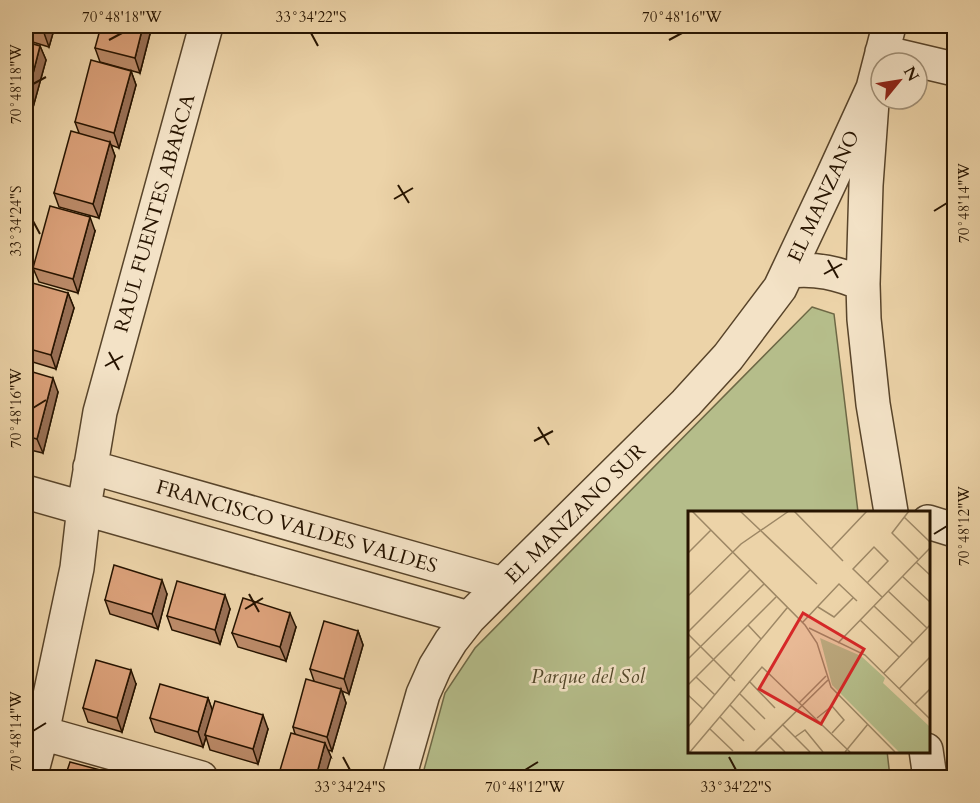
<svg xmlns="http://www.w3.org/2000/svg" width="980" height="803" font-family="Cardo,serif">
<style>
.green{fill:#b5bd8a;stroke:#6e6845;stroke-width:1.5}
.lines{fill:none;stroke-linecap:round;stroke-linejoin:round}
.minor-casing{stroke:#58442a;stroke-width:36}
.minor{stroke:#f3e2c6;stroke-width:33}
.wall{fill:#bb8a68;stroke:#271400;stroke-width:1.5}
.shaded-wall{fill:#997055;stroke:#271400;stroke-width:1.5}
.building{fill:#daa079;stroke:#271400;stroke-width:1.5}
.ticks{fill:none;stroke:#271400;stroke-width:2}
.labels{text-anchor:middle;stroke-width:5;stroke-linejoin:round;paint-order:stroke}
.street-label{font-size:20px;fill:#271400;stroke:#f3e2c6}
.park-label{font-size:20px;font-style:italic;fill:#524729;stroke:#f3e2c6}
.inset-road{fill:none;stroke:#9d8765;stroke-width:1.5}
.view{fill:#d62828;fill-opacity:0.15;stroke:#d62828;stroke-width:3}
.inset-edge{fill:none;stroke:#271400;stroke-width:3}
.neatline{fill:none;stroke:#271400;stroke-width:2}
.ticks-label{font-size:15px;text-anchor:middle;fill:#271400}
</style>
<rect width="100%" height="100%" fill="#ecd3a8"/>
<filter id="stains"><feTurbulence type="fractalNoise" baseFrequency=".00333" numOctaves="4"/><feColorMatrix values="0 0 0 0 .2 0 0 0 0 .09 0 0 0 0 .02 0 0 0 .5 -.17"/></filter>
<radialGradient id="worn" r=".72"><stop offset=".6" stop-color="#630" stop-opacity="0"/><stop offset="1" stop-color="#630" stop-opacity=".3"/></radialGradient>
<path class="green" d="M 812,307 L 834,314 L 858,512 L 689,512 L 689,750 L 887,751 L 890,777 L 422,777 L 445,693 L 475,648 Z"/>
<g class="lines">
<defs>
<path id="minor" d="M 889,26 L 873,88 L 866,185 L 863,284 L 864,319 L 873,404 L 891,512
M 882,52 L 954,69
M 789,271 C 816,268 838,273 863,284
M 90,467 L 503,584
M 26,492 L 469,618
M 928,522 L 954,530
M 42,733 L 201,778
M 926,750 L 930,778
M 30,778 L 42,733 L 77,568 L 84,507 L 100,412 L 206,26
M 399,778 L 423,694 L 435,667 L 451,641 L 469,618 L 503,584 L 686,403 L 728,357 L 780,288 L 830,182 L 873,88"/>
</defs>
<use href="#minor" class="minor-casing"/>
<use href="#minor" class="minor"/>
</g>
<path class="wall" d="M 26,26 L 55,26 L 49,47 L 26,40 Z
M 152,26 L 140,73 L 100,62 L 95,48 Z
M 26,42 L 40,46 L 46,60 L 29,122 L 26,121 Z
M 131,71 L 136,85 L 119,148 L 111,145 L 115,156 L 99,218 L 59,207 L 54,193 L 79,133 L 75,122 Z
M 95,231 L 78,293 L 39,282 L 33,268 Z
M 68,293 L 74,308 L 56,369 L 26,360 L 26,295 Z
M 26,370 L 58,392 L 43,453 L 26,449 Z
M 167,594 L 158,629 L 110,614 L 105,600 Z
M 230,609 L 220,644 L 172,630 L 167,616 Z
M 296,627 L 286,661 L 238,647 L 232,633 Z
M 358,631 L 363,645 L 349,694 L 342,691 L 346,703 L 332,751 L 328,750 L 331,757 L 295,734 L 293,727 L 314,681 L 310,669 Z
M 136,684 L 122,732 L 88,722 L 83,708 Z
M 208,698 L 212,710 L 268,729 L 258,764 L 210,750 L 206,737 L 203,747 L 155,732 L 150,718 Z"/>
<path class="shaded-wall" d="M 46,26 L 55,26 L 49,47 L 44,33 Z
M 143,26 L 152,26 L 140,73 L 135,58 Z
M 40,46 L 46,60 L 29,122 L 26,112 L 26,101 Z
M 131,71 L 136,85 L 119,148 L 114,133 Z
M 110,142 L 115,156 L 99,218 L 93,204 Z
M 90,217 L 95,231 L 78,293 L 73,279 Z
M 68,293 L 74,308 L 56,369 L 51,355 Z
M 53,378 L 58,392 L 43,453 L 37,439 Z
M 162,580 L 167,594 L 158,629 L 152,614 Z
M 225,595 L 230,609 L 220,644 L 215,630 Z
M 290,613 L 296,627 L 286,661 L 280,647 Z
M 358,631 L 363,645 L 349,694 L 344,679 Z
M 131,670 L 136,684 L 122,732 L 117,718 Z
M 341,689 L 346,703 L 332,751 L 327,737 Z
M 208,698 L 213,712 L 205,735 L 206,737 L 203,747 L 198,732 Z
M 263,715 L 268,729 L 258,764 L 253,749 Z
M 325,743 L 331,757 L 325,777 L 316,777 Z"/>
<path class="building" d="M 26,26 L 46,26 L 44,33 L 26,28 Z
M 101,26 L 143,26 L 135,58 L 95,48 Z
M 26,42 L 40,46 L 26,101 Z
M 91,60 L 131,71 L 114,133 L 75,122 Z
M 71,131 L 110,142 L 93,204 L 54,193 Z
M 50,206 L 90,217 L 73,279 L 33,268 Z
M 29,282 L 68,293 L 51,355 L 26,348 L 26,295 Z
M 26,370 L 53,378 L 37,439 L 26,436 Z
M 114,565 L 162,580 L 152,614 L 105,600 Z
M 177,581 L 225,595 L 215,630 L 167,616 Z
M 243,598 L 290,613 L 280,647 L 232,633 Z
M 324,621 L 358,631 L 344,679 L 310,669 Z
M 96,660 L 131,670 L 117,718 L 83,708 Z
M 306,679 L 341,689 L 327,737 L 293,727 Z
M 160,684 L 208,698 L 198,732 L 150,718 Z
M 215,701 L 263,715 L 253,749 L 205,735 Z
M 291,733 L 325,743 L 316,777 L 278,777 Z
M 70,762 L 104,771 L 102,777 L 65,777 Z"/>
<path class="ticks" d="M 311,33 L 318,46M 109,40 L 122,33M 669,40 L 682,33M 33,84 L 46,77M 398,185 L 409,203M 394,199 L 413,188M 934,211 L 947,203M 33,221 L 40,234M 828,260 L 838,278M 824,274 L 842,264M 109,352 L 119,370M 105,366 L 123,356M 33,408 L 46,400M 538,427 L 549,445M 534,441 L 553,431M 934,534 L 947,526M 249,594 L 259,612M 245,609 L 263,598M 33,731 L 46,723M 343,757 L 350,770M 729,757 L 736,770M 525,770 L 538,762"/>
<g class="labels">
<g class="street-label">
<text transform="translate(823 196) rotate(-65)" y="7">EL MANZANO</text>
<text transform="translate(154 213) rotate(-74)" y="7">RAUL FUENTES ABARCA</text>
<text transform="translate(575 513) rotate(-45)" y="7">EL MANZANO SUR</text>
<text transform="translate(297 526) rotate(16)" y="7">FRANCISCO VALDES VALDES</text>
</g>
<g class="park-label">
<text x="588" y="683">Parque del Sol</text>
</g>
</g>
<g transform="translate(688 511)">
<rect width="242" height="242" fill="#ecd3a8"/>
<path d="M 132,127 L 173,145 L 197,167 L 195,172 L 241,215 L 241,241 L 211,241 L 144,174 Z" fill="#b5bd8a"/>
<path class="inset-road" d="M 4,0 L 117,114 L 129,132 L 143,176 L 207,241M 52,0 L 129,73M 106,0 L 155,50M 221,0 L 204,22 L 230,48M 216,6 L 242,31M 143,38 L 179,0M 0,42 L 23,19M 228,51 L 242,64M 214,65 L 242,91M 179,72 L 200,50 L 186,36 L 165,58 L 194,86M 200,80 L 239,117M 0,85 L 53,33 L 101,0M 186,95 L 225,132M 130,96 L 146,106 L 165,87M 172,109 L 211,146M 114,112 L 151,73 L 169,90M 60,114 L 73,128M 121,117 L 177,144 L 242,208M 0,121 L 62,59M 0,123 L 47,170M 150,132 L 242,37M 0,148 L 76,73M 196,162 L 242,114M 8,166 L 27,184M 61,170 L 87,197M 0,174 L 88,86M 211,178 L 242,146M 51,182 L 77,208M 0,184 L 15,198M 111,192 L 138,165M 227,193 L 242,178M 42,194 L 67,219M 32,206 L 56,230M 129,207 L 144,195 L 156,209 L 144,222M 94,213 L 122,241M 0,216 L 99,97M 22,218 L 45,240M 82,226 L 97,241M 107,226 L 117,219 L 135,241M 2,241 L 74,156 L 162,241M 67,241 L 140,169M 157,241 L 180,213"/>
<path class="view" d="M 115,102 L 176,138 L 133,213 L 71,178 Z"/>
<rect width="242" height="242" class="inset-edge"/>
</g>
<rect width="980" height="803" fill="none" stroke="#ecd3a8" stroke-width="66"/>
<g transform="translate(899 81) rotate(60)"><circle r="28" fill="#f3e2c6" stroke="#a19077" stroke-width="1.5"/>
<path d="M0-4.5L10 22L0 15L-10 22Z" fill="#8f2418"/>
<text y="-9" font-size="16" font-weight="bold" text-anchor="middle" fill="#271400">N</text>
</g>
<rect x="33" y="33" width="914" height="737" class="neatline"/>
<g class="ticks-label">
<text x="122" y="22">70°48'18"W</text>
<text x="311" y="22">33°34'22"S</text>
<text x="682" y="22">70°48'16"W</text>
<text transform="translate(16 84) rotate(-90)" y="5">70°48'18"W</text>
<text transform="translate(964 203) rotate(-90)" y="5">70°48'14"W</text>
<text transform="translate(16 221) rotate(-90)" y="5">33°34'24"S</text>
<text transform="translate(16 408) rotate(-90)" y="5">70°48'16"W</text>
<text transform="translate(964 526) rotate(-90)" y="5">70°48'12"W</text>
<text transform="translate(16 731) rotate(-90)" y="5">70°48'14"W</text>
<text x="350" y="792">33°34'24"S</text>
<text x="525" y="792">70°48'12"W</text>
<text x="736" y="792">33°34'22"S</text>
</g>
<rect width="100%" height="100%" filter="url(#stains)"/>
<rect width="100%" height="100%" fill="url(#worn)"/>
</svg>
